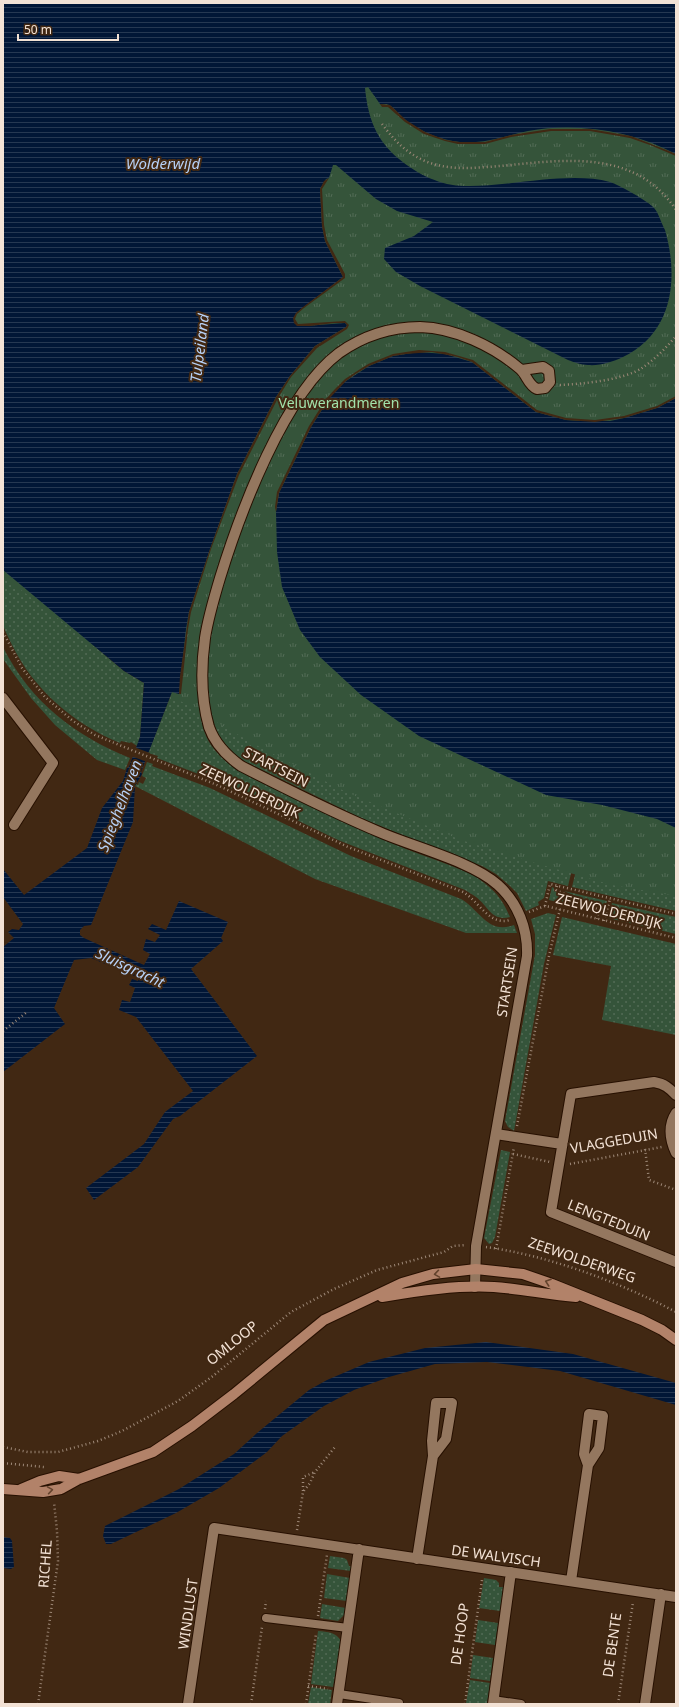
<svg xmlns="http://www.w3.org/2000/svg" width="679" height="1707" font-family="'Noto Sans',sans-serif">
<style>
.grass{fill:url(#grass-dots)}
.park{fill:url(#park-tufts)}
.water{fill:url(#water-rules)}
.pier{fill:#412813}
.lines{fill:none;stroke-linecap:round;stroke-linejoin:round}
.lane-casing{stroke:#271000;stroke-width:10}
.street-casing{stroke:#271000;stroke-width:12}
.secondary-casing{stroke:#271000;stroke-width:12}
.path{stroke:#9e8978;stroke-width:2.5;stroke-dasharray:1 3;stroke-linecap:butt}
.lane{stroke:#94775f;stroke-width:8}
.street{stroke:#94775f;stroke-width:10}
.secondary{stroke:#b28269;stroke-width:10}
.oneway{stroke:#63432d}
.labels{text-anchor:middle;stroke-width:4;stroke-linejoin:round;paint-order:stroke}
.park-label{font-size:14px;fill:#a1e2ab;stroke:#412813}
.street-label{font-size:14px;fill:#f3e2d5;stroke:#412813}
.water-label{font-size:15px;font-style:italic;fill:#b7d2f8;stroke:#412813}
</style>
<defs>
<pattern id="grass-dots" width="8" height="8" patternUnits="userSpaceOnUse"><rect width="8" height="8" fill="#35543a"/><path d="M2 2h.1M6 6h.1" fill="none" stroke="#536c56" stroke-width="1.8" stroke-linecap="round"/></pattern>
<pattern id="park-tufts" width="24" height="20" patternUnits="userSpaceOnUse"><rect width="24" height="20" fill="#35543a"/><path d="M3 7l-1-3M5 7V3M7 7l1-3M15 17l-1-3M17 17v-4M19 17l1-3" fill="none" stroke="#536c56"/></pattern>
<pattern id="water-rules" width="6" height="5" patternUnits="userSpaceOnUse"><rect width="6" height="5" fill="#011636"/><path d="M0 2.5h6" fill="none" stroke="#263852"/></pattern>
</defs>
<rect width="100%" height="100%" fill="#412813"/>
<path class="grass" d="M 334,164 L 376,199 L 397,211 L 434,222 L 414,236 L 385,248 L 384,259 L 396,272 L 420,286 L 568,360 C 574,362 582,365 588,365 C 618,367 652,343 666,318 C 673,306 674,293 676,279 L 676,389 C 641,412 579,425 539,406 C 518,395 497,366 475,355 C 457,346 433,344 413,346 C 326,355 303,427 270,494 L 270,501 L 275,507 L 276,512 C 268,535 260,558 259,582 C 256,627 270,693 298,729 C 304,736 314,742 322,747 C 365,779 427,815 479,830 C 512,839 545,841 577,849 L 568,886 L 548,881 L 544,898 L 538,902 L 539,905 L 526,911 L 517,893 L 510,886 L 496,874 L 482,866 L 419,842 L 359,817 L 244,761 C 232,753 223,745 217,732 C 206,705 207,669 210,641 C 212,624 218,607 223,591 C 242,521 291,387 355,349 C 405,320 466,335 510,368 C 514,371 518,374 521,378 C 525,384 526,391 535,394 C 550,399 563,379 552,367 C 548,361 539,359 533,357 L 531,358 C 499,331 462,318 420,312 L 419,322 C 389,322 358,331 334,350 C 279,396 237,505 216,573 C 210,594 203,615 200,636 C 196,660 197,683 200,706 C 201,720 203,733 211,745 C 228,770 260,782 286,794 C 325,813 365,832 406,849 C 429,858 452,865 475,876 C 493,889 501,896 510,917 C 492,922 488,906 476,897 C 472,894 468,892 465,890 L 338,840 L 214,780 L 157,758 L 158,756 L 148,753 L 172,692 L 188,695 L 193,691 C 192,672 192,652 195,633 C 199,613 206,592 213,572 C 232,511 255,449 291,396 C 299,383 308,370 318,359 C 337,341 359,330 383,321 L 384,320 L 381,317 L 344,317 L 309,320 L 303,321 L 302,317 L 351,280 L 352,278 C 350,270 344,263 340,256 C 329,233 320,188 334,164 Z
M 3,570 L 124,671 L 144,683 L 140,737 L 137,746 L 131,742 L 130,743 L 121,741 L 120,743 C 74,724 34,690 12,645 C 9,638 5,632 3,625 C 0,614 3,583 3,570 Z
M 3,647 C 31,703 76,736 130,758 L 125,770 L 97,760 L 55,725 L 31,698 L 3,659 Z
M 147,762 L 153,764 L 152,766 L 210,788 L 351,856 L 461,899 C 480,910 488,935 514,925 L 517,933 L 466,933 L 315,879 L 135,786 L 136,784 L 138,785 L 139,782 L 143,784 L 146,778 L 142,776 Z
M 581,850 L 676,884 L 676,911 L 572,887 Z
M 552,887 L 554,888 L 554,891 L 597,911 L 596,912 L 549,900 Z
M 564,891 L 607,901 L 603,914 L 601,913 L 603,908 Z
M 612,903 L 676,917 L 676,934 L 608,918 Z
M 548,913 L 556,915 L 544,964 L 514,1131 L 508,1127 L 505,1121 L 535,955 L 535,934 L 531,919 Z
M 562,917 L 676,944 L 676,1035 L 602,1020 L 611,966 L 553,955 Z
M 501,1150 L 510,1152 L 495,1237 L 492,1243 L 489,1244 L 484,1238 Z
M 330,1556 L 344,1558 L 347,1560 L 349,1566 L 352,1567 L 351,1571 L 328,1568 Z
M 327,1574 L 350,1578 L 347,1601 L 324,1598 Z
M 484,1578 L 496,1580 L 499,1583 L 499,1587 L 503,1587 L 500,1611 L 479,1608 Z
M 322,1604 L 346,1608 L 346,1613 L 338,1621 L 320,1618 Z
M 478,1620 L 498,1623 L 495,1645 L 475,1642 Z
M 318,1631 C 328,1632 336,1632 341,1641 L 333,1687 L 311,1684 Z
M 473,1655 L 493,1658 L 490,1681 L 470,1678 Z
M 470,1680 L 490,1683 L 487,1704 L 466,1703 Z
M 311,1687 L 332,1690 L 330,1704 L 308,1704 Z"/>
<path class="park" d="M 3,3 L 676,3 L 676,896 L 612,885 L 535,863 L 461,840 L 346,792 L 254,744 L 117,664 L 3,576 Z"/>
<path class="water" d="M 3,3 L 676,3 L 676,154 C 632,131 578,122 528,131 C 505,136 484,144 460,142 C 441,140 422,132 407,121 C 401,117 395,108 389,105 C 386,103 383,105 380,104 L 368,87 L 365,88 C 368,118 376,140 399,159 C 417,174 441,186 465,186 C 509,187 568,171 610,182 C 619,185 644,199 652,206 C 658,210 661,223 665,230 C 679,278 673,333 623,357 C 612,362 600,366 588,365 C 581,365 574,362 568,360 L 420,286 L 396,272 L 384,259 L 385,248 L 414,236 L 433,222 L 397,211 L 376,199 L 336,165 L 333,165 L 329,178 L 326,179 L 320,189 L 322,226 L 325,241 L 343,277 L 296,313 L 294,323 L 305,326 L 345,323 L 347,325 L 346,327 L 315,346 L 290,376 L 276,397 L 237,474 L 210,549 L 189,612 L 186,629 L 179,694 L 172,692 L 141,772 L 142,774 L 135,786 L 133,822 L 91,925 L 84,926 L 80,930 L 80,935 L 84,938 L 144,965 L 150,954 L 143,950 L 146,939 L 155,942 L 160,935 L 148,929 L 152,924 L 166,930 L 179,901 L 228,922 L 221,938 L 223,941 L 191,969 L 257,1056 L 180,1116 L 173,1119 L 138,1167 L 94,1200 L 86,1188 L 144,1144 L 165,1112 L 193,1091 L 136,1017 L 119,1010 L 122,1000 L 130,1002 L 135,988 L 129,985 L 132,979 L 138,981 L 139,978 L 91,958 L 74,960 L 54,1008 L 65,1024 L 3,1072 L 3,947 L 14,938 L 8,932 L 12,929 L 19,930 L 23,924 L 3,897 L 3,869 L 24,895 L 87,848 L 102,808 L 123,781 L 127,768 L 129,767 L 140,737 L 144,683 L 124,671 L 3,570 Z
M 419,352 L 445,354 L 472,362 L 536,412 L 566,420 L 580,421 L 610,421 L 624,418 L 657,408 L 676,398 L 676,828 L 657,819 L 602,805 L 546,795 L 419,736 L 361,695 L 320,657 L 300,630 L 282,587 L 277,552 L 276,512 L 279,493 L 311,427 L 328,400 L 336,390 L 346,381 L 369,366 L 393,356 Z
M 486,1342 L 573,1354 L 676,1383 L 676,1405 L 560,1371 L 487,1362 L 435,1364 L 389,1377 L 354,1390 L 324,1406 L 282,1436 L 267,1452 L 219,1488 L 176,1513 L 111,1544 L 106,1544 L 103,1536 L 105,1526 L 179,1489 L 234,1454 L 257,1433 L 309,1390 L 327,1380 L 369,1362 L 425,1348 Z
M 3,1537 L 10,1538 L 12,1541 L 14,1567 L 11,1569 L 3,1568 Z"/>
<path class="pier" d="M 380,104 L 390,105 L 406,120 L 425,132 L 446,140 L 459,142 L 485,142 L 511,135 L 550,129 L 590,129 L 631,136 L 669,151 L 676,154 L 676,156 L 650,145 L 630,138 L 590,131 L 551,131 L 511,137 L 485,144 L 458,144 L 445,141 L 424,134 L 405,122 L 388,107 L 382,107 Z
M 329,178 L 322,189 L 324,225 L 327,240 L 345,274 L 345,278 L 304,308 L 297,314 L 295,319 L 298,324 L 345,321 L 349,325 L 347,329 L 317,348 L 291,377 L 278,398 L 239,475 L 211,549 L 191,612 L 188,629 L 181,694 L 179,694 L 180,676 L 189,612 L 210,549 L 237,474 L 276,397 L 290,376 L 315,346 L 346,327 L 347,325 L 345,323 L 334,323 L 310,326 L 297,326 L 294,323 L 293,318 L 296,313 L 303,307 L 343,277 L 325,241 L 322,226 L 320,189 L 324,181 Z
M 419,350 L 445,352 L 473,360 L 537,410 L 566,418 L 595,420 L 624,416 L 657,406 L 676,396 L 676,398 L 657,408 L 624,418 L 595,422 L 566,420 L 536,412 L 472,362 L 458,357 L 432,352 L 406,354 L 393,356 L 369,366 L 357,373 L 346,381 L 328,400 L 311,427 L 279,493 L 276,512 L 275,507 L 277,492 L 309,426 L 326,399 L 335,389 L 345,379 L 368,364 L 393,354 Z
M 134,747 L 150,753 L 147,762 L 131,756 Z"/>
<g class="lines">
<defs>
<path id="lane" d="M 266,1618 L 348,1628
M 339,1694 L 399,1703
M 493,1700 L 521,1704"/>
<path id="street" d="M 3,698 L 53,763 L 14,825
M 676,1095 C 669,1088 665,1084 654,1082 L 571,1094 L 551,1212 L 676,1262
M 676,1113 C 668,1125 670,1140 676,1153
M 496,1134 L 562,1144
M 475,1287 L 476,1246 L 527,956 C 528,929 518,903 498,885 C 472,862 418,848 384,834 C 336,814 288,790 241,766 C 227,756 215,744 209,727 C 201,699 201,667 205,638 C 208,618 214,598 220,578 C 240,513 284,394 339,353 C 363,336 391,327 420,327 C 455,328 493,346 520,369 C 527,375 528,385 537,389 L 545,388 L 550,382 L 549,371 L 543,367 L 522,370
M 417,1559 L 433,1456 L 446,1439 L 452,1403 L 436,1403 L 432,1441 L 433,1456
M 571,1581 L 588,1465 L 599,1448 L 603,1416 L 589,1414 L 584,1454 L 588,1465
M 188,1704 L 214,1528 L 676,1597
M 337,1704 L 359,1549
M 493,1704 L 511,1572
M 645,1704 L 661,1594"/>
<path id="secondary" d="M 382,1297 C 418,1291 457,1285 494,1287 C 522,1289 549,1295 576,1297
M 3,1489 L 43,1492 L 61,1489 L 79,1479 L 153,1452 L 192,1426 L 234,1394 L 324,1320 L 402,1283 L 433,1274 L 476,1269 L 523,1274 L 552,1284 L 642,1320 L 662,1330 L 676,1340
M 21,1489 L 40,1481 L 59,1476 L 79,1479"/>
</defs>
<use href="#lane" class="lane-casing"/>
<use href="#street" class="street-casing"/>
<use href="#secondary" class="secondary-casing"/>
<path class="path" d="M 382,124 C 394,140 406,153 425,161 C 449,171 475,168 500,166 C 564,160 635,148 676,210
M 560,385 C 582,384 624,380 642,368 C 654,360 667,347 676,336
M 3,632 L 22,668 L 45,697 L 73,721 L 95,735 L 217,785 L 348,847 L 463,892 C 480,902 489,926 510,920
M 557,886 L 556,890 L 599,910 L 597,919
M 545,906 L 550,884 L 676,914
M 529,912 L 545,906 L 550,907 L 676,938
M 604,921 L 610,899
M 3,1031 L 27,1012
M 517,1126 L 549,956 L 560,909
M 645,1149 L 649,1180 L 676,1190
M 513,1154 L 550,1162
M 570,1164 L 662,1147
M 486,1247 C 550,1256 619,1282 676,1312
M 496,1249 L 514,1147
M 3,1447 L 28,1452 L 58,1452 L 98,1441 L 122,1431 L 178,1401 L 213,1376 L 291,1312 L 334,1289 L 377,1270 L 444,1252 L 453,1246 L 466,1245
M 3,1463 L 44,1467
M 303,1491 L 303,1477 L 315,1472
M 297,1530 L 303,1492 L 310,1483 L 315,1472 L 335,1447
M 265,1609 L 266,1601
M 318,1616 L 327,1555
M 308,1686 L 328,1689
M 38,1704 L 58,1561 L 57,1531 L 54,1502
M 251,1704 L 262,1627
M 306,1704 L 316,1634
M 465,1704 L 482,1580
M 618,1704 L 633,1602"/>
<use href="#lane" class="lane"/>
<use href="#street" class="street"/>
<use href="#secondary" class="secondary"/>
</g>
<defs><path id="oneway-chevron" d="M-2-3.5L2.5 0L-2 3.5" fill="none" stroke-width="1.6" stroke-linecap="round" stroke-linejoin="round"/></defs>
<g class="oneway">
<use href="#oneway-chevron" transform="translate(437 1274) rotate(171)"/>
<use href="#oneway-chevron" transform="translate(548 1282) rotate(-161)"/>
<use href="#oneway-chevron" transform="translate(50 1490) rotate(-9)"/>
</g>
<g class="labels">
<g class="park-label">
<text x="339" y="408">Veluwerandmeren</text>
</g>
<g class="street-label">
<text transform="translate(276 767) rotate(27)" y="5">STARTSEIN</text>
<text transform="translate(250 791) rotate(25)" y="5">ZEEWOLDERDIJK</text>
<text transform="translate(609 911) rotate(14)" y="5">ZEEWOLDERDIJK</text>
<text transform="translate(507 982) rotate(-81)" y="5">STARTSEIN</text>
<text transform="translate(614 1141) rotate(-10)" y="5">VLAGGEDUIN</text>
<text transform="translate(609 1220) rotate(22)" y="5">LENGTEDUIN</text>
<text transform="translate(582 1260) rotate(19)" y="5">ZEEWOLDERWEG</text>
<text transform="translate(232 1343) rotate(-39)" y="5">OMLOOP</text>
<text transform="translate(496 1556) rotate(8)" y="5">DE WALVISCH</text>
<text transform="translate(45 1564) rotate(-86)" y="5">RICHEL</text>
<text transform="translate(188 1614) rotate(-82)" y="5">WINDLUST</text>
<text transform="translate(460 1634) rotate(-82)" y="5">DE HOOP</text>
<text transform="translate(612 1645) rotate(-82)" y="5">DE BENTE</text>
</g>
<g class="water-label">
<text x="163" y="169">Wolderwijd</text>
<text transform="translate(200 348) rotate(-83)" y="5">Tulpeiland</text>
<text transform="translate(120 806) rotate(-69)" y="5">Spieghelhaven</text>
<text transform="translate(130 968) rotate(25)" y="5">Sluisgracht</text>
</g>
</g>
<rect width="679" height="1707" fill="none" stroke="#f3e2d5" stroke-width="8"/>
<path d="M18 34v6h100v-6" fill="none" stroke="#f3e2d5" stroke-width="2"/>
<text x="24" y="34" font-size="12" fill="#f3e2d5" stroke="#412813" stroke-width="3" paint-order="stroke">50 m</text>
</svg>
